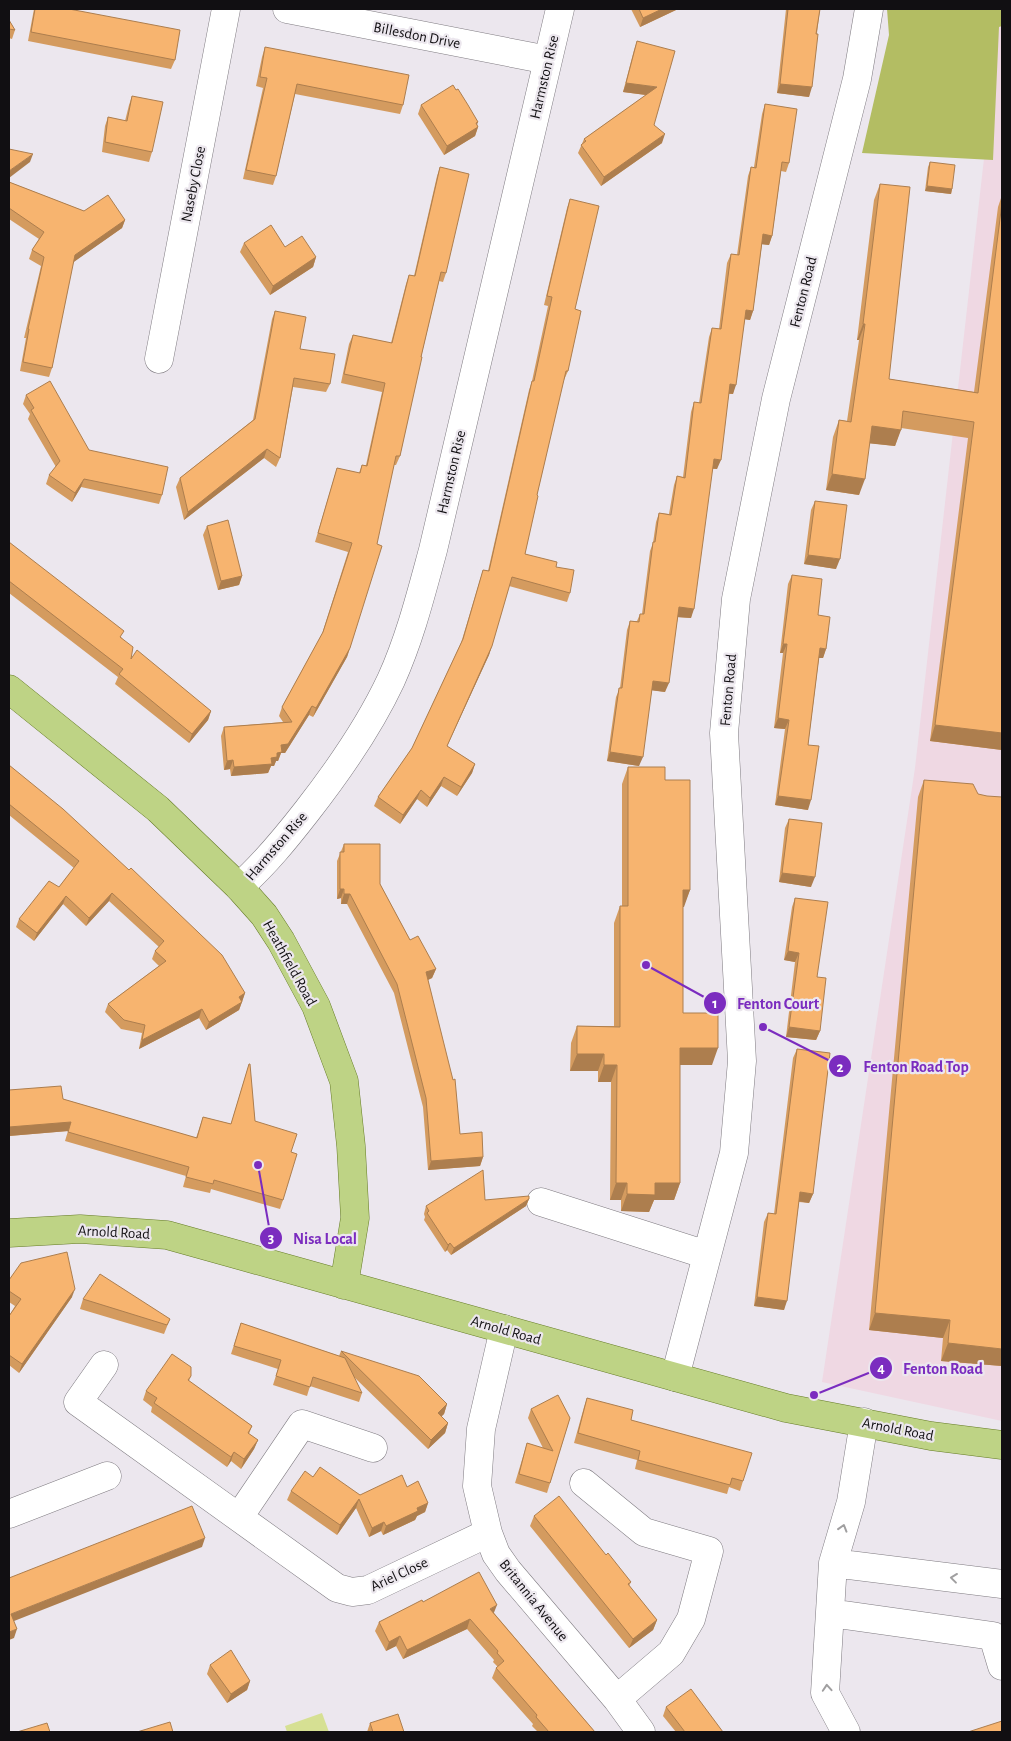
<svg xmlns="http://www.w3.org/2000/svg" width="1011" height="1741" font-family="'Alegreya Sans',sans-serif">
<style>
.industrial{fill:#efd8e3}
.green{fill:#d6e093}
.forest{fill:#b3bd63}
.lines{fill:none;stroke-linecap:round;stroke-linejoin:round}
.minor-casing{stroke:#7f7b81;stroke-width:29}
.major-casing{stroke:#667c28;stroke-width:29}
.minor{stroke:#fff;stroke-width:28}
.major{stroke:#bed385;stroke-width:28}
.wall{fill:#d49b5f}
.shaded-wall{fill:#ad7e4e}
.building{fill:#f7b46f;stroke:#ad7e4e}
.oneway{stroke:#a09fa0}
.labels{text-anchor:middle;stroke-width:4.5;stroke-linejoin:round;paint-order:stroke}
.street-label{font-size:15px;fill:#110f12;stroke:#ece7ee}
.leader{fill:none;stroke:#7b2cbf;stroke-width:2}
.callout-dot{fill:#7b2cbf;stroke:#ece7ee;stroke-width:2}
.mark-label{font-size:15px;text-anchor:middle;font-weight:bold;fill:#fff}
.callout-label{font-size:16px;text-anchor:middle;font-weight:bold;fill:#7b2cbf;stroke:#ece7ee;stroke-width:4.5;stroke-linejoin:round;paint-order:stroke}
</style>
<rect width="100%" height="100%" fill="#ece7ee"/>
<path class="industrial" d="M 999,26 L 1002,26 L 1002,1421 L 822,1382 L 915,768 Z"/>
<path class="green" d="M 322,1713 L 329,1732 L 287,1732 L 285,1726 Z"/>
<path class="forest" d="M 887,9 L 1002,9 L 1002,26 L 999,27 L 993,160 L 862,153 L 889,35 Z"/>
<g class="lines">
<defs>
<path id="minor" d="M 287,9 L 548,60
M 159,359 L 226,9
M 239,887 C 265,864 286,838 307,811 C 339,770 369,727 391,680 C 410,638 421,594 433,550 L 560,9
M 541,1202 L 707,1255
M 504,1329 L 481,1429 L 477,1486 L 488,1533 L 496,1554 L 508,1571 L 617,1699 L 641,1732
M 104,1365 L 78,1402 L 337,1588 L 352,1592 L 368,1590 L 488,1533
M 675,1377 L 734,1153 L 742,1061 L 724,733 L 736,599 L 776,399 L 857,79 L 869,9
M 584,1483 L 644,1532 L 709,1551 L 691,1619 L 671,1653 L 617,1699
M 9,1514 L 107,1476
M 239,1517 L 302,1424 L 373,1448
M 833,1563 L 1002,1584
M 830,1613 L 993,1636 L 1002,1666
M 846,1732 L 825,1693 L 833,1563 L 851,1502 L 864,1422"/>
<path id="major" d="M 9,689 L 158,809 L 239,887 L 264,915 L 281,941 L 316,1006 L 344,1081 L 351,1146 L 355,1218 L 344,1285
M 9,1233 L 80,1229 L 167,1235 L 786,1408 L 931,1436 L 1002,1445"/>
</defs>
<use href="#minor" class="minor-casing"/>
<use href="#major" class="major-casing"/>
<use href="#minor" class="minor"/>
<use href="#major" class="major"/>
</g>
<path class="wall" d="M 34,9 L 69,9 L 175,60 L 171,69 L 28,41 Z
M 631,9 L 676,9 L 676,10 L 640,27 Z
M 786,9 L 820,9 L 809,97 L 777,93 Z
M 9,20 L 15,30 L 12,39 L 9,38 Z
M 637,41 L 654,125 L 662,143 L 601,186 L 578,153 L 584,139 L 646,95 L 623,92 L 634,50 Z
M 265,47 L 403,105 L 400,114 L 295,94 L 276,176 L 273,185 L 243,179 L 263,88 L 256,86 L 262,57 Z
M 456,90 L 478,122 L 477,124 L 478,127 L 475,136 L 444,155 L 418,114 L 421,105 Z
M 132,96 L 152,152 L 149,162 L 102,152 L 105,126 L 108,117 L 125,121 L 129,105 Z
M 765,104 L 789,163 L 786,172 L 781,171 L 772,236 L 769,245 L 762,244 L 753,311 L 750,320 L 745,319 L 733,394 L 729,394 L 717,469 L 712,469 L 691,618 L 678,617 L 665,692 L 652,690 L 639,766 L 607,761 L 616,697 L 620,688 L 627,630 L 630,621 L 637,621 L 640,614 L 642,614 L 650,551 L 653,543 L 656,522 L 659,513 L 669,514 L 674,485 L 677,476 L 683,477 L 691,412 L 694,402 L 699,403 L 709,337 L 712,328 L 719,329 L 727,263 L 731,254 L 737,255 L 748,176 L 751,167 L 754,167 L 762,114 Z
M 930,162 L 952,189 L 951,194 L 925,191 L 928,167 Z
M 440,167 L 446,273 L 443,282 L 439,281 L 421,357 L 400,456 L 396,465 L 394,465 L 350,648 L 347,657 L 313,717 L 309,715 L 285,753 L 281,753 L 278,761 L 276,761 L 274,766 L 271,766 L 268,773 L 231,776 L 230,769 L 224,770 L 221,736 L 224,727 L 283,722 L 279,716 L 282,707 L 322,634 L 348,552 L 315,542 L 337,468 L 359,473 L 362,465 L 366,465 L 382,392 L 341,383 L 349,344 L 353,335 L 391,343 L 406,284 L 409,275 L 414,276 L 437,176 Z
M 9,182 L 84,211 L 125,220 L 122,228 L 73,262 L 52,368 L 49,377 L 20,371 L 26,338 L 24,338 L 41,266 L 29,259 L 32,250 L 39,239 L 9,219 Z
M 880,184 L 889,379 L 974,392 L 998,207 L 1002,195 L 1002,750 L 930,741 L 968,438 L 901,428 L 895,446 L 869,443 L 859,495 L 826,490 L 833,437 L 839,420 L 847,421 L 859,340 L 857,340 L 874,200 Z
M 570,199 L 575,309 L 568,371 L 564,380 L 563,380 L 537,495 L 525,554 L 556,567 L 570,593 L 567,602 L 509,586 L 489,655 L 447,746 L 475,764 L 472,773 L 457,796 L 441,786 L 427,807 L 417,799 L 400,824 L 374,806 L 378,797 L 412,748 L 461,643 L 483,570 L 488,571 L 529,390 L 532,381 L 548,306 L 544,305 L 567,208 Z
M 244,243 L 285,247 L 316,257 L 313,267 L 270,295 L 240,252 Z
M 275,311 L 300,349 L 330,384 L 326,392 L 293,387 L 280,458 L 276,467 L 264,458 L 184,520 L 176,487 L 180,478 L 253,420 L 272,319 Z
M 26,395 L 89,450 L 162,495 L 159,504 L 81,487 L 72,502 L 46,484 L 49,475 L 56,467 L 28,419 L 30,414 L 23,404 Z
M 815,501 L 836,569 L 804,564 L 811,510 Z
M 207,526 L 242,576 L 239,585 L 218,590 L 203,535 Z
M 9,542 L 122,638 L 131,659 L 211,711 L 208,720 L 189,743 L 115,684 L 118,677 L 9,593 Z
M 792,575 L 818,615 L 826,649 L 823,658 L 819,658 L 808,745 L 808,810 L 775,805 L 785,729 L 774,728 L 783,653 L 780,653 L 788,584 Z
M 9,765 L 245,993 L 239,1010 L 206,1030 L 199,1018 L 139,1049 L 142,1033 L 121,1029 L 105,1012 L 108,1004 L 159,966 L 152,959 L 155,951 L 159,947 L 109,901 L 86,926 L 63,904 L 34,941 L 16,927 L 19,919 L 59,887 L 74,868 L 9,815 Z
M 628,767 L 665,780 L 690,890 L 683,907 L 683,1013 L 712,1065 L 680,1065 L 680,1183 L 674,1200 L 654,1200 L 649,1212 L 621,1211 L 621,1200 L 610,1200 L 611,1082 L 598,1082 L 598,1071 L 570,1071 L 571,1043 L 577,1026 L 614,1026 L 614,923 L 620,906 L 622,906 L 622,784 Z
M 924,780 L 1002,1366 L 941,1361 L 943,1338 L 869,1330 L 918,797 Z
M 789,819 L 811,887 L 779,882 L 785,828 Z
M 344,844 L 380,884 L 410,940 L 436,969 L 432,978 L 428,980 L 460,1134 L 483,1157 L 480,1166 L 428,1170 L 423,1107 L 394,993 L 347,904 L 341,904 L 341,898 L 337,899 L 337,861 Z
M 795,898 L 820,1031 L 816,1040 L 786,1037 L 795,962 L 784,960 L 792,907 Z
M 797,1049 L 813,1194 L 809,1203 L 799,1202 L 784,1310 L 754,1306 L 764,1222 L 768,1213 L 774,1214 L 793,1058 Z
M 249,1064 L 255,1121 L 291,1152 L 283,1200 L 280,1209 L 211,1189 L 210,1193 L 183,1187 L 186,1176 L 65,1141 L 68,1131 L 9,1136 L 9,1090 L 63,1099 L 196,1138 L 203,1117 L 231,1124 Z
M 529,1199 L 526,1206 L 451,1255 L 447,1250 L 445,1252 L 424,1220 L 425,1217 L 424,1214 L 426,1206 L 485,1200 Z
M 9,1280 L 72,1297 L 19,1373 L 9,1365 L 9,1316 L 15,1306 L 9,1302 Z
M 83,1299 L 170,1319 L 164,1334 L 80,1309 Z
M 241,1323 L 339,1356 L 341,1351 L 447,1404 L 444,1414 L 441,1416 L 448,1423 L 445,1433 L 428,1449 L 354,1377 L 362,1393 L 359,1402 L 310,1386 L 307,1396 L 273,1385 L 278,1369 L 231,1354 Z
M 191,1376 L 189,1381 L 252,1426 L 249,1434 L 258,1440 L 254,1449 L 241,1469 L 231,1461 L 227,1467 L 151,1412 L 152,1407 L 143,1400 L 146,1391 Z
M 587,1398 L 631,1420 L 743,1481 L 740,1491 L 729,1487 L 727,1494 L 635,1469 L 637,1460 L 574,1443 L 584,1407 Z
M 531,1409 L 570,1418 L 547,1493 L 515,1483 L 527,1443 L 543,1448 L 528,1418 Z
M 313,1477 L 360,1495 L 407,1487 L 428,1503 L 425,1512 L 417,1516 L 415,1520 L 383,1535 L 381,1531 L 369,1537 L 356,1508 L 337,1535 L 287,1500 L 291,1491 Z
M 534,1516 L 606,1555 L 631,1582 L 629,1586 L 657,1620 L 653,1630 L 629,1648 L 530,1526 Z
M 423,1602 L 494,1613 L 595,1732 L 538,1732 L 532,1726 L 533,1724 L 492,1678 L 496,1668 L 498,1667 L 493,1662 L 494,1660 L 467,1629 L 403,1659 L 396,1646 L 386,1651 L 375,1631 L 379,1622 Z
M 210,1665 L 250,1681 L 247,1690 L 227,1703 L 207,1674 Z
M 666,1707 L 723,1732 L 676,1732 L 663,1716 Z
M 370,1723 L 404,1732 L 367,1732 Z"/>
<path class="shaded-wall" d="M 662,9 L 676,9 L 676,10 L 640,27 L 643,18 Z
M 626,83 L 657,87 L 654,96 L 623,92 Z
M 780,84 L 812,87 L 809,97 L 777,93 Z
M 478,122 L 475,128 L 478,127 L 475,136 L 444,155 L 447,146 Z
M 665,134 L 662,143 L 601,186 L 604,177 Z
M 33,154 L 30,162 L 9,178 L 9,171 Z
M 927,186 L 952,189 L 951,194 L 925,191 Z
M 125,220 L 122,228 L 71,264 L 75,255 Z
M 763,234 L 772,236 L 769,245 L 760,244 Z
M 316,257 L 313,267 L 270,295 L 273,286 Z
M 746,310 L 753,311 L 750,320 L 743,319 Z
M 863,324 L 865,324 L 859,340 L 857,340 Z
M 730,384 L 736,385 L 733,394 L 727,393 Z
M 872,426 L 901,430 L 895,446 L 866,443 Z
M 267,449 L 264,458 L 184,520 L 188,512 Z
M 714,459 L 721,460 L 717,469 L 710,468 Z
M 832,474 L 865,479 L 859,495 L 826,490 Z
M 84,479 L 81,487 L 72,502 L 75,493 Z
M 808,555 L 840,559 L 836,569 L 804,564 Z
M 242,576 L 239,585 L 218,590 L 221,581 Z
M 679,607 L 694,609 L 691,618 L 676,617 Z
M 783,644 L 787,644 L 783,653 L 780,653 Z
M 492,646 L 489,655 L 443,755 L 447,746 Z
M 350,648 L 347,657 L 313,717 L 316,708 Z
M 820,648 L 826,649 L 823,658 L 816,658 Z
M 653,681 L 669,683 L 665,692 L 649,690 Z
M 312,706 L 309,715 L 285,753 L 281,753 L 278,761 L 276,761 L 274,766 L 271,766 L 268,773 L 231,776 L 234,767 L 271,758 Z
M 211,711 L 208,720 L 189,743 L 192,734 Z
M 778,718 L 789,720 L 785,729 L 774,728 Z
M 935,725 L 1002,733 L 1002,750 L 930,741 Z
M 610,752 L 643,757 L 639,766 L 607,761 Z
M 233,760 L 230,769 L 224,770 L 227,761 Z
M 475,764 L 472,773 L 457,796 L 461,787 Z
M 444,777 L 441,786 L 427,807 L 430,798 Z
M 421,790 L 417,799 L 400,824 L 403,815 Z
M 778,796 L 811,800 L 808,810 L 775,805 Z
M 782,873 L 815,877 L 811,887 L 779,882 Z
M 340,889 L 344,889 L 341,898 L 337,899 Z
M 683,890 L 690,890 L 684,907 L 677,907 Z
M 112,893 L 109,901 L 86,926 L 89,918 Z
M 344,894 L 350,894 L 347,904 L 341,904 Z
M 66,896 L 63,904 L 34,941 L 37,933 Z
M 788,951 L 799,953 L 795,962 L 784,960 Z
M 436,969 L 432,978 L 423,982 L 426,972 Z
M 245,993 L 242,1002 L 239,997 Z
M 242,1002 L 239,1010 L 206,1030 L 209,1022 Z
M 202,1009 L 199,1018 L 139,1049 L 142,1040 Z
M 789,1027 L 820,1031 L 816,1040 L 786,1037 Z
M 680,1048 L 718,1048 L 712,1065 L 674,1065 Z
M 577,1054 L 604,1054 L 598,1071 L 570,1071 Z
M 604,1065 L 617,1065 L 611,1082 L 598,1082 Z
M 71,1122 L 68,1131 L 9,1136 L 9,1127 Z
M 483,1157 L 480,1166 L 428,1170 L 431,1161 Z
M 616,1183 L 627,1183 L 621,1200 L 610,1200 Z
M 655,1183 L 680,1183 L 674,1200 L 654,1200 L 649,1212 L 621,1211 L 627,1194 Z
M 800,1192 L 813,1194 L 809,1203 L 797,1201 Z
M 529,1199 L 526,1206 L 451,1255 L 454,1248 Z
M 450,1243 L 447,1250 L 445,1252 L 448,1245 Z
M 75,1289 L 72,1297 L 19,1373 L 22,1364 Z
M 757,1297 L 787,1301 L 784,1310 L 754,1306 Z
M 875,1313 L 950,1320 L 943,1338 L 869,1330 Z
M 948,1343 L 1002,1349 L 1002,1366 L 941,1361 Z
M 447,1404 L 444,1414 L 435,1423 L 438,1413 Z
M 448,1423 L 445,1433 L 428,1449 L 431,1440 Z
M 258,1440 L 254,1449 L 241,1469 L 244,1459 Z
M 234,1452 L 231,1461 L 227,1467 L 231,1457 Z
M 359,1499 L 356,1508 L 337,1535 L 340,1525 Z
M 428,1503 L 425,1512 L 417,1516 L 415,1520 L 383,1535 L 386,1526 L 417,1508 Z
M 384,1522 L 381,1531 L 369,1537 L 372,1528 Z
M 205,1538 L 202,1547 L 9,1623 L 11,1614 Z
M 497,1605 L 493,1615 L 490,1609 Z
M 470,1619 L 467,1629 L 403,1659 L 407,1650 Z
M 657,1620 L 653,1630 L 629,1648 L 633,1639 Z
M 17,1629 L 14,1638 L 9,1640 L 9,1632 Z
M 400,1636 L 396,1646 L 386,1651 L 389,1642 Z
M 250,1681 L 247,1690 L 227,1703 L 231,1694 Z"/>
<path class="building" d="M 35,9 L 69,9 L 180,30 L 175,60 L 31,32 Z
M 639,9 L 662,9 L 643,18 Z
M 788,9 L 820,9 L 816,34 L 818,34 L 812,87 L 780,84 Z
M 9,20 L 15,30 L 9,29 Z
M 637,41 L 675,51 L 654,125 L 665,134 L 604,177 L 581,145 L 586,141 L 584,139 L 657,87 L 626,83 Z
M 265,47 L 409,75 L 403,105 L 297,84 L 276,176 L 246,170 L 267,78 L 260,77 Z
M 453,85 L 456,90 L 458,89 L 468,105 L 478,122 L 476,123 L 478,127 L 447,146 L 421,105 Z
M 132,96 L 163,102 L 152,152 L 105,142 L 108,117 L 127,121 Z
M 765,104 L 797,109 L 789,163 L 782,162 L 772,236 L 763,234 L 753,311 L 746,310 L 736,385 L 730,384 L 721,460 L 714,459 L 694,609 L 679,607 L 669,683 L 653,681 L 643,757 L 610,752 L 619,688 L 622,688 L 630,621 L 639,622 L 640,614 L 644,614 L 653,542 L 655,542 L 659,513 L 671,515 L 677,476 L 685,478 L 694,402 L 701,403 L 712,328 L 721,329 L 731,254 L 739,255 L 751,167 L 756,168 Z
M 9,149 L 33,154 L 9,171 Z
M 930,162 L 955,165 L 952,189 L 927,186 Z
M 440,167 L 469,174 L 446,273 L 441,272 L 421,357 L 422,357 L 400,456 L 396,456 L 377,544 L 382,546 L 350,648 L 316,708 L 312,706 L 288,744 L 281,745 L 282,752 L 277,753 L 277,757 L 271,758 L 272,764 L 234,767 L 233,760 L 227,761 L 224,727 L 292,722 L 282,707 L 323,632 L 352,543 L 318,533 L 337,468 L 360,473 L 362,465 L 367,466 L 385,383 L 344,374 L 353,335 L 392,343 L 409,275 L 415,276 Z
M 9,182 L 84,211 L 108,195 L 125,220 L 75,255 L 52,368 L 23,362 L 29,329 L 28,329 L 44,257 L 32,250 L 44,232 L 9,208 Z
M 880,184 L 910,187 L 889,379 L 978,393 L 1002,203 L 1002,733 L 935,725 L 974,422 L 903,411 L 901,430 L 872,426 L 865,479 L 832,474 L 839,420 L 851,422 L 865,324 L 863,324 Z
M 570,199 L 599,206 L 575,309 L 581,311 L 568,371 L 566,371 L 545,461 L 537,495 L 538,496 L 525,554 L 557,562 L 556,567 L 574,570 L 570,593 L 512,577 L 492,646 L 447,746 L 475,764 L 461,787 L 444,777 L 430,798 L 421,790 L 403,815 L 378,797 L 412,748 L 463,639 L 483,570 L 489,571 L 532,381 L 534,381 L 552,297 L 547,296 Z
M 271,225 L 285,247 L 302,236 L 316,257 L 273,286 L 244,243 Z
M 275,311 L 306,317 L 300,349 L 335,354 L 330,384 L 294,378 L 280,458 L 267,449 L 188,512 L 180,478 L 255,419 Z
M 50,381 L 89,450 L 168,467 L 162,495 L 84,479 L 75,493 L 49,475 L 60,461 L 31,410 L 34,408 L 26,395 Z
M 815,501 L 847,505 L 840,559 L 808,555 Z
M 228,520 L 242,576 L 221,581 L 207,526 Z
M 9,542 L 124,631 L 120,637 L 133,647 L 131,659 L 137,650 L 211,711 L 192,734 L 119,674 L 123,669 L 9,581 Z
M 792,575 L 822,579 L 818,615 L 830,617 L 826,649 L 820,648 L 808,745 L 819,746 L 811,800 L 778,796 L 789,720 L 778,718 L 787,644 L 783,644 Z
M 9,765 L 63,809 L 129,870 L 131,868 L 222,955 L 245,993 L 239,997 L 242,1002 L 209,1022 L 202,1009 L 142,1040 L 145,1025 L 124,1020 L 108,1004 L 166,961 L 155,951 L 164,941 L 112,893 L 89,918 L 66,896 L 37,933 L 19,919 L 49,881 L 59,887 L 79,861 L 9,804 Z
M 628,767 L 665,767 L 665,780 L 690,780 L 690,890 L 683,890 L 683,1013 L 718,1013 L 718,1048 L 680,1048 L 680,1183 L 655,1183 L 655,1195 L 627,1194 L 627,1183 L 616,1183 L 617,1065 L 604,1065 L 604,1054 L 577,1054 L 577,1026 L 620,1027 L 620,906 L 628,906 Z
M 924,780 L 973,784 L 978,794 L 987,796 L 1002,797 L 1002,1349 L 948,1343 L 950,1320 L 875,1313 Z
M 789,819 L 822,823 L 815,877 L 782,873 Z
M 344,844 L 380,844 L 380,884 L 410,940 L 418,936 L 436,969 L 426,972 L 453,1080 L 455,1079 L 460,1134 L 482,1132 L 483,1157 L 431,1161 L 426,1098 L 397,984 L 350,894 L 344,894 L 344,889 L 340,889 L 340,852 L 344,852 Z
M 795,898 L 828,902 L 817,977 L 826,978 L 820,1031 L 789,1027 L 799,953 L 788,951 Z
M 797,1049 L 830,1053 L 813,1194 L 800,1192 L 787,1301 L 757,1297 L 768,1213 L 776,1214 Z
M 249,1064 L 250,1064 L 255,1121 L 297,1134 L 291,1152 L 297,1154 L 283,1200 L 214,1180 L 213,1184 L 186,1177 L 189,1167 L 68,1132 L 71,1122 L 9,1127 L 9,1090 L 61,1086 L 63,1099 L 197,1138 L 203,1117 L 231,1124 Z
M 483,1170 L 485,1200 L 529,1196 L 529,1199 L 454,1248 L 450,1243 L 448,1245 L 427,1213 L 429,1211 L 426,1206 Z
M 67,1252 L 75,1289 L 22,1364 L 9,1355 L 9,1316 L 21,1299 L 9,1291 L 9,1280 L 21,1263 Z
M 100,1274 L 170,1319 L 167,1325 L 83,1299 Z
M 241,1323 L 345,1358 L 362,1393 L 313,1377 L 310,1387 L 276,1376 L 281,1360 L 234,1346 Z
M 341,1351 L 419,1376 L 447,1404 L 438,1413 L 448,1423 L 431,1440 Z
M 172,1354 L 191,1367 L 191,1376 L 188,1380 L 252,1426 L 248,1433 L 258,1440 L 244,1459 L 234,1452 L 231,1457 L 154,1403 L 157,1398 L 146,1391 Z
M 558,1395 L 570,1418 L 550,1483 L 519,1474 L 527,1443 L 553,1451 L 531,1409 Z
M 587,1398 L 633,1410 L 631,1420 L 752,1453 L 743,1481 L 732,1478 L 730,1485 L 638,1460 L 640,1451 L 578,1433 Z
M 320,1467 L 360,1495 L 402,1475 L 407,1487 L 418,1481 L 428,1503 L 417,1508 L 418,1511 L 386,1526 L 384,1522 L 372,1528 L 359,1499 L 340,1525 L 291,1491 L 305,1471 L 313,1477 Z
M 559,1496 L 606,1555 L 608,1553 L 631,1582 L 628,1584 L 657,1620 L 633,1639 L 534,1516 Z
M 192,1506 L 205,1538 L 11,1614 L 17,1629 L 9,1632 L 9,1578 Z
M 479,1572 L 497,1605 L 490,1609 L 595,1732 L 549,1732 L 536,1717 L 537,1715 L 496,1668 L 504,1661 L 497,1653 L 498,1651 L 470,1619 L 407,1650 L 400,1636 L 389,1642 L 379,1622 L 422,1600 L 423,1602 Z
M 231,1650 L 250,1681 L 231,1694 L 210,1665 Z
M 691,1689 L 723,1732 L 685,1732 L 666,1707 Z
M 398,1714 L 404,1732 L 373,1732 L 370,1723 Z
M 1002,1721 L 1002,1732 L 968,1732 Z
M 170,1722 L 173,1732 L 137,1732 Z
M 47,1723 L 50,1732 L 17,1732 Z"/>
<defs><path id="oneway-chevron" d="M-2-3.5L2.5 0L-2 3.5" fill="none" stroke-width="1.6" stroke-linecap="round" stroke-linejoin="round" transform="scale(1.25)"/></defs>
<g class="oneway">
<use href="#oneway-chevron" transform="translate(843 1528) rotate(-73)"/>
<use href="#oneway-chevron" transform="translate(954 1578) rotate(-173)"/>
<use href="#oneway-chevron" transform="translate(827 1688) rotate(-94)"/>
</g>
<g class="labels">
<g class="street-label">
<text transform="translate(417 35) rotate(11)" y="5">Billesdon Drive</text>
<text transform="translate(544 77) rotate(-77)" y="5">Harmston Rise</text>
<text transform="translate(193 184) rotate(-79)" y="5">Naseby Close</text>
<text transform="translate(803 292) rotate(-76)" y="5">Fenton Road</text>
<text transform="translate(451 472) rotate(-77)" y="5">Harmston Rise</text>
<text transform="translate(728 690) rotate(-85)" y="5">Fenton Road</text>
<text transform="translate(276 846) rotate(-49)" y="5">Harmston Rise</text>
<text transform="translate(290 963) rotate(61)" y="5">Heathfield Road</text>
<text transform="translate(114 1232) rotate(3)" y="5">Arnold Road</text>
<text transform="translate(506 1330) rotate(16)" y="5">Arnold Road</text>
<text transform="translate(898 1429) rotate(11)" y="5">Arnold Road</text>
<text transform="translate(399 1574) rotate(-25)" y="5">Ariel Close</text>
<text transform="translate(534 1600) rotate(51)" y="5">Britannia Avenue</text>
</g>
</g>
<path class="leader" d="M646 965L715 1003M763 1027L840 1066M258 1165L271 1238M814 1395L881 1368"/>
<g class="callout-dot">
<circle cx="646" cy="965" r="5"/>
<circle cx="763" cy="1027" r="5"/>
<circle cx="258" cy="1165" r="5"/>
<circle cx="814" cy="1395" r="5"/>
<circle cx="715" cy="1003" r="12"/>
<circle cx="840" cy="1066" r="12"/>
<circle cx="271" cy="1238" r="12"/>
<circle cx="881" cy="1368" r="12"/>
</g>
<g class="mark-label">
<text x="715" y="1008">1</text>
<text x="840" y="1072">2</text>
<text x="271" y="1243">3</text>
<text x="881" y="1373">4</text>
</g>
<g class="callout-label">
<text x="778" y="1009">Fenton Court</text>
<text x="916" y="1072">Fenton Road Top</text>
<text x="325" y="1244">Nisa Local</text>
<text x="943" y="1374">Fenton Road</text>
</g>
<rect width="1011" height="1741" fill="none" stroke="#110f12" stroke-width="20"/>
</svg>
